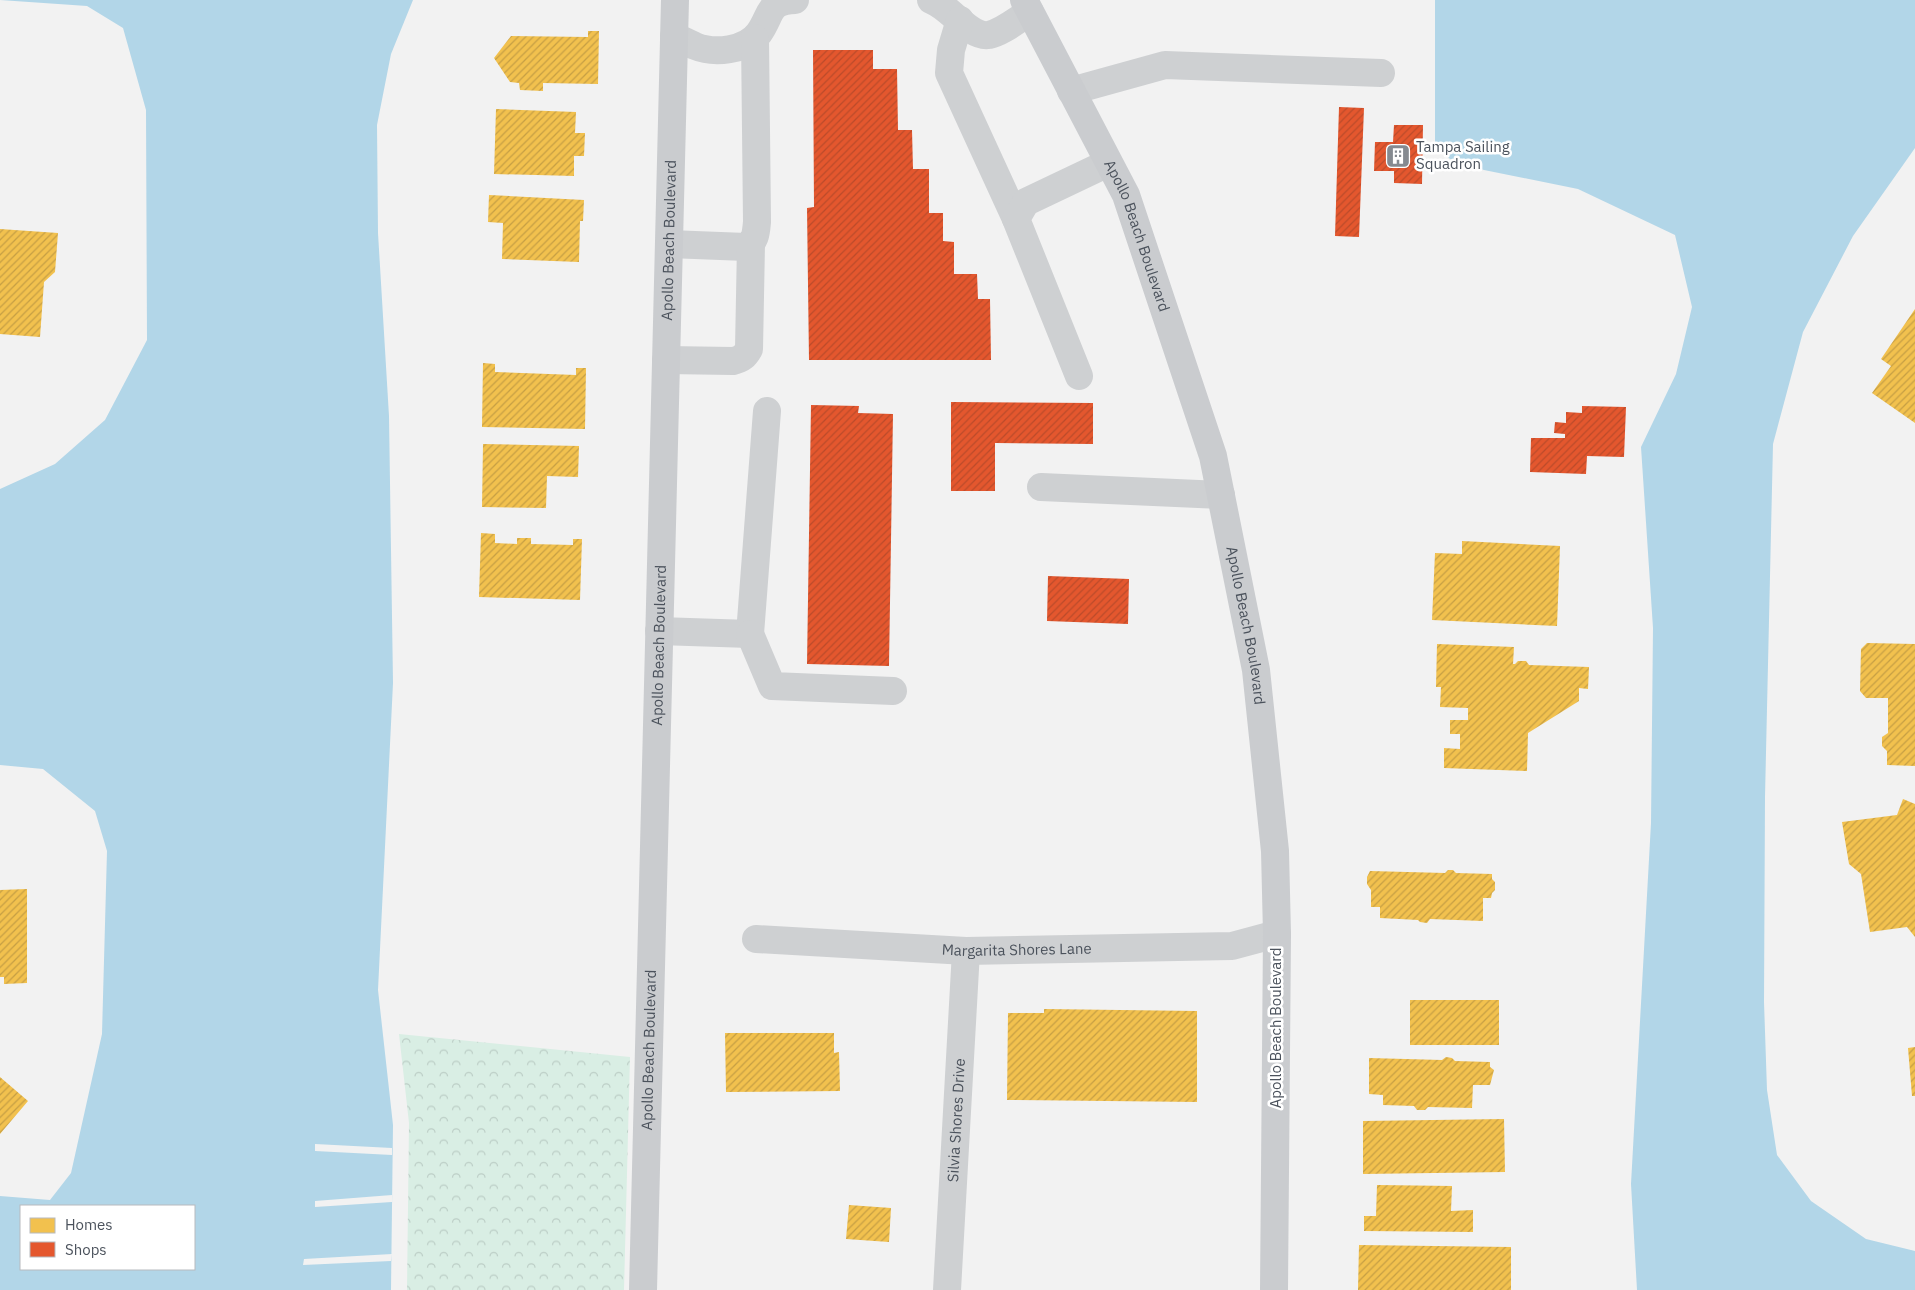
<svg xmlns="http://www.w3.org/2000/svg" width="1915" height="1290" font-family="'IBM Plex Sans',sans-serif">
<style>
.park{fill:url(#park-crowns)}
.water{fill:#b2d6e8;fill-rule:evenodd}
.pier{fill:#f2f2f2}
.homes{fill:url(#homes-hatch)}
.shops{fill:url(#shops-hatch)}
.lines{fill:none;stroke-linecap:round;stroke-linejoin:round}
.minor{stroke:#ced0d2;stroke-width:28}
.major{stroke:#cacccf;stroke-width:28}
.labels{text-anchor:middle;stroke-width:5;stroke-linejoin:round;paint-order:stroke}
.poi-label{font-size:15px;fill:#4b525c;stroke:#fff;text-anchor:start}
.street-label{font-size:15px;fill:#4b525c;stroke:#fff}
</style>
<defs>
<pattern id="park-crowns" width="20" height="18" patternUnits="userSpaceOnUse" patternTransform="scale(1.25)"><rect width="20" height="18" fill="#d9eee4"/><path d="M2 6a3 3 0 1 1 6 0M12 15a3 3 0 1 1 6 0" fill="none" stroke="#bccec6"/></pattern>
<pattern id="homes-hatch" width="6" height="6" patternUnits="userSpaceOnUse" patternTransform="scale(1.25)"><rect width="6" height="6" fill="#f2c14e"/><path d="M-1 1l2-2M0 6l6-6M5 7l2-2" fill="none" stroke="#c69f44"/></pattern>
<pattern id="shops-hatch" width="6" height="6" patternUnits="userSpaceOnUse" patternTransform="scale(1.25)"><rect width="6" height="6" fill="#e4572e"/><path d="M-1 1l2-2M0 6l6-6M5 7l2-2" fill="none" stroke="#bb4b2a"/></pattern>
</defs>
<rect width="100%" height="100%" fill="#f2f2f2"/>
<path class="park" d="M 399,1034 L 630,1057 L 624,1290 L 407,1290 L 409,1123 Z"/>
<path class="water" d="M 0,0 L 413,0 L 391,54 L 377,125 L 378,233 L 389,416 L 393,683 L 378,990 L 393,1125 L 391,1290 L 0,1290 L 0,1196 L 50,1200 L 71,1173 L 102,1034 L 107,851 L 95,811 L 43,769 L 0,765 L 0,489 L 55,464 L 105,420 L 147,340 L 146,110 L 123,28 L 87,6 ZM 21,1206 L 194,1206 L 194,1269 L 21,1269 Z
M 1435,0 L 1915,0 L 1915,148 L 1853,236 L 1803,332 L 1773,444 L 1765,797 L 1764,1002 L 1767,1090 L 1777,1155 L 1811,1201 L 1866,1239 L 1915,1251 L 1915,1290 L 1637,1290 L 1631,1184 L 1651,823 L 1653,628 L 1641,447 L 1676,374 L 1692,307 L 1675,235 L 1578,189 L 1484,170 L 1450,159 L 1435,144 Z"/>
<path class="pier" d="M 315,1144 L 392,1148 L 392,1155 L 315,1151 Z
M 392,1195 L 392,1202 L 315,1207 L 315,1201 Z
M 392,1254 L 391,1261 L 303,1265 L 304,1259 Z"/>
<path class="homes" d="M 588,31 L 599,31 L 598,84 L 543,83 L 543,91 L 520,90 L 519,83 L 510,82 L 494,58 L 511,36 L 588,37 Z
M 496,109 L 576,112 L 575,133 L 585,133 L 584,156 L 574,156 L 574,176 L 494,174 Z
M 489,195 L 584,200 L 583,221 L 580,221 L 579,262 L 502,259 L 503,223 L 488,222 Z
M 0,229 L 58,233 L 55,272 L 44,282 L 40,337 L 0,334 Z
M 1915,309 L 1915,423 L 1872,393 L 1891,366 L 1881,359 Z
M 483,363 L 495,364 L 495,372 L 576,375 L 576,368 L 586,368 L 585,429 L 482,427 Z
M 483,444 L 579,446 L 578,477 L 547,476 L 546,508 L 482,507 Z
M 481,533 L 495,534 L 495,543 L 517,544 L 517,538 L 531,538 L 531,544 L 573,545 L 573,539 L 582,539 L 580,600 L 479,597 Z
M 1462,541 L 1560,546 L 1557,626 L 1432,620 L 1435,553 L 1462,554 Z
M 1867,643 L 1915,644 L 1915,766 L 1887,765 L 1887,751 L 1882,746 L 1882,737 L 1888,733 L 1888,698 L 1866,698 L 1860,691 L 1861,649 Z
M 1437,644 L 1514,647 L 1513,664 L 1515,664 L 1518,661 L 1526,661 L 1529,665 L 1589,667 L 1588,689 L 1579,688 L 1579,701 L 1528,733 L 1527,771 L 1444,768 L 1444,748 L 1460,749 L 1460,734 L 1450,734 L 1450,720 L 1468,720 L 1468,708 L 1440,707 L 1441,687 L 1436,687 Z
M 1903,799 L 1915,804 L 1915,937 L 1907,927 L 1870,932 L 1861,874 L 1849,864 L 1842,822 L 1897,815 Z
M 1448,870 L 1453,870 L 1456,873 L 1492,874 L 1492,879 L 1495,882 L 1495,890 L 1492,893 L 1491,898 L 1483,898 L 1483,921 L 1430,919 L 1427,923 L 1420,922 L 1418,920 L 1380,918 L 1380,907 L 1371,907 L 1371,890 L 1367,884 L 1367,877 L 1370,871 L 1445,873 Z
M 27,889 L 27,983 L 4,984 L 4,977 L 0,977 L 0,890 Z
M 1410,1000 L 1499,1000 L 1499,1045 L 1410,1045 Z
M 1044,1009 L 1197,1011 L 1197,1102 L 1007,1100 L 1008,1013 L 1044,1013 Z
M 725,1033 L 834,1033 L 834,1053 L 839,1052 L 840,1091 L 726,1092 Z
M 1915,1047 L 1915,1096 L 1912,1096 L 1908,1048 Z
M 1446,1057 L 1452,1058 L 1455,1061 L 1490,1062 L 1490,1067 L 1494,1070 L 1490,1085 L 1473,1085 L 1472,1108 L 1428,1107 L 1425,1110 L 1417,1110 L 1414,1106 L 1383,1105 L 1383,1095 L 1369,1094 L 1369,1058 L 1442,1060 Z
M 0,1077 L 28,1101 L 0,1134 Z
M 1504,1119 L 1505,1172 L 1363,1174 L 1363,1121 Z
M 1377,1185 L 1452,1186 L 1451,1211 L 1473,1210 L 1473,1232 L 1364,1231 L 1364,1216 L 1376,1216 Z
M 849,1205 L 891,1208 L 889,1242 L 846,1239 Z
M 1359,1245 L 1511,1247 L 1511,1290 L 1358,1290 Z"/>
<path class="shops" d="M 813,50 L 873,50 L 873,69 L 897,69 L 898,130 L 912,130 L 913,169 L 929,169 L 929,213 L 943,213 L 943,241 L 954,242 L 954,274 L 977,274 L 978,299 L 990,299 L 991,360 L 809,360 L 807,208 L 814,207 Z
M 1339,107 L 1364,108 L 1359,237 L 1335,236 Z
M 1394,125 L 1423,125 L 1422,184 L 1394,183 L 1394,171 L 1374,171 L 1375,142 L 1393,142 Z
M 951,402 L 1093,403 L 1093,444 L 995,443 L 995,491 L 951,491 Z
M 811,405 L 859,406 L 858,413 L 893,414 L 889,666 L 807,664 Z
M 1582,406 L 1626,407 L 1624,457 L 1587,456 L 1586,474 L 1530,472 L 1531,438 L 1565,438 L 1565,434 L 1554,433 L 1555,422 L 1566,423 L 1566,412 L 1582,413 Z
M 1048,576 L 1129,579 L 1128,624 L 1047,621 Z"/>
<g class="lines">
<g class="minor">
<path d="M 931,0 C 951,7 969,38 989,35 C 1003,32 1018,19 1030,12"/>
<path d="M 960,20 L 951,50 L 949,73 L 1016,219"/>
<path d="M 674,36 C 681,39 688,43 695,46 C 714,54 746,51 759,33 C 772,15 767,1 795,0"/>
<path d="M 1071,91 L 1165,65 L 1381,73"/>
<path d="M 669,244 L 746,247 C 756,241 756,232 757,222 L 755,38"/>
<path d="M 666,360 L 733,361 C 742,359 745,356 749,349 L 751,244"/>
<path d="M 1079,376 L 1016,219 L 1026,202 L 1108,163"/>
<path d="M 1041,487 L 1221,495"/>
<path d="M 659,631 L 750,634 L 767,411"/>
<path d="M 750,634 L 772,686 L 893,691"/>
<path id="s1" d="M 756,939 L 966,951 L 1232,946 L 1277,934"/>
<path id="s2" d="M 947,1290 L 966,951"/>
</g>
<g class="major">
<path id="s3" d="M 1024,0 L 1126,195 L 1213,456 L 1256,670 L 1275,851 L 1277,934 L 1274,1290"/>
<path id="s4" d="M 643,1290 L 675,0"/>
</g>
</g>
<defs>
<symbol id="building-square" viewBox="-11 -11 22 22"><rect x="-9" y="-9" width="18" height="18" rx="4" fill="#858a90" stroke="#fff"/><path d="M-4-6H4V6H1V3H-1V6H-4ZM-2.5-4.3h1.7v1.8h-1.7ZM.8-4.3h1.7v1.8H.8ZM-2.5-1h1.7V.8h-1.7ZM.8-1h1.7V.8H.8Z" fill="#fff"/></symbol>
</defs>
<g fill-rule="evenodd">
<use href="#building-square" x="1384" y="142" width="28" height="28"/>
</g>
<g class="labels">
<g class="poi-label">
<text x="1416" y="152">Tampa Sailing<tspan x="1416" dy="17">Squadron</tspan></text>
</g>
<g class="street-label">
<text dy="5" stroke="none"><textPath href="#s3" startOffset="262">Apollo Beach Boulevard</textPath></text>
<text dy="5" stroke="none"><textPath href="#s4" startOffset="1050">Apollo Beach Boulevard</textPath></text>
<text dy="5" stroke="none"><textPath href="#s3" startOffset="668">Apollo Beach Boulevard</textPath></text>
<text dy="5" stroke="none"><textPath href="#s4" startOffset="645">Apollo Beach Boulevard</textPath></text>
<text dy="5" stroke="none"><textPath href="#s1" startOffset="261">Margarita Shores Lane</textPath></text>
<text transform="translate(1276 1028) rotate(-90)" y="5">Apollo Beach Boulevard</text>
<text dy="5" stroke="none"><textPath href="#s4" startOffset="240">Apollo Beach Boulevard</textPath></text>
<text dy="5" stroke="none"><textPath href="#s2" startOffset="170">Silvia Shores Drive</textPath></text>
</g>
</g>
<rect x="20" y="1205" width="175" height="65" fill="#ffffff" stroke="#b7babe"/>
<rect x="30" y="1218" width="25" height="15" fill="#f2c14e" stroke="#b7babe"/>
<text x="65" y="1230" font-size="15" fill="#4b525c">Homes</text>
<rect x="30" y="1242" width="25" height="15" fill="#e4572e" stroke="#b7babe"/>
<text x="65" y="1255" font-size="15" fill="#4b525c">Shops</text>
</svg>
